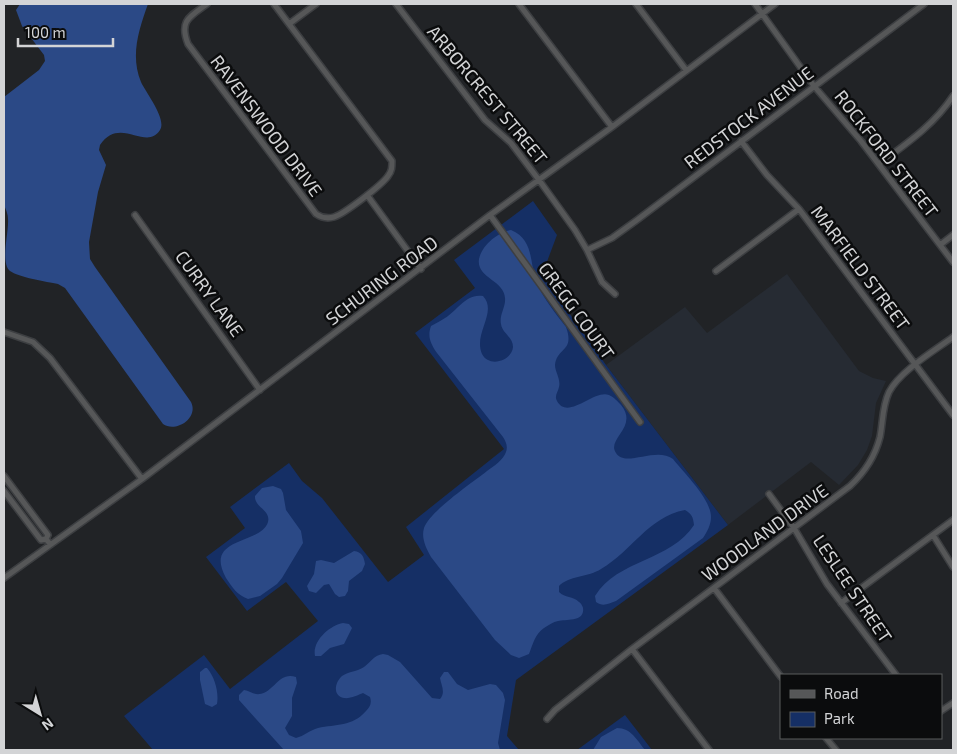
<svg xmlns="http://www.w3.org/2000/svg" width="957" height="754" font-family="'Exo 2',sans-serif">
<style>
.built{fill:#262b33}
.green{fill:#152f65}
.forest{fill:#2b4986}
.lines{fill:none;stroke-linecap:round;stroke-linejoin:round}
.minor-casing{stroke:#3d3f42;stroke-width:8}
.minor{stroke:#565758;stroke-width:5}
.labels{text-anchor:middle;stroke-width:5;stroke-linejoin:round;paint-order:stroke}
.street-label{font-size:18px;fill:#d3d4d6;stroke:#0b0c0d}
</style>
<rect width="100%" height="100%" fill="#212326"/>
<path class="built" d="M 787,274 L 859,371 L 873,378 L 886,381 L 876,403 L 872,436 L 867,450 L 858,465 L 839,485 L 811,462 L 728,525 L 606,365 L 685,307 L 707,333 Z"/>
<path class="green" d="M 533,201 L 557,235 L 542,275 L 606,365 L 728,525 L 516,680 L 507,736 L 519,750 L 153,750 L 124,716 L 204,655 L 230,689 L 318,621 L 286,582 L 247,611 L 206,557 L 245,528 L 230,507 L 289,463 L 302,481 L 322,498 L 388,582 L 424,555 L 406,527 L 504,449 L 415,333 L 475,288 L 454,260 Z
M 625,715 L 652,750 L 577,750 Z"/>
<path class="forest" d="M 20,4 L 148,4 C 139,29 130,56 141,82 C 146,93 167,119 160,130 C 146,152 120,115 100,145 L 99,150 L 106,165 L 98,192 L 89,242 L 90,259 L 95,267 L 191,402 C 199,418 176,433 163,424 L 65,288 L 58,284 C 47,282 18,277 10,271 C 0,262 9,233 8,219 C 8,214 6,210 4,205 L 4,97 L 39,70 L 45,61 L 44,55 L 22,26 L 16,10 Z
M 511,230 C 535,240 529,264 537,284 C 544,299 556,314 566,327 C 575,352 557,347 555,365 C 555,372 561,379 559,387 C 558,392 554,396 557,401 C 568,421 594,389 609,395 C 614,397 618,402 621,405 C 639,427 606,439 616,453 C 625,468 656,446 673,459 C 684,473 711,499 711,517 C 711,525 707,532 703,538 L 616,601 C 608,604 603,607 596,602 L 595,596 C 618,559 671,561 694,525 C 693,517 692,514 685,510 C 648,517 632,551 601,569 C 589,577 568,576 559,586 L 559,592 C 565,598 573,596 579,602 C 581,603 583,607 583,608 C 585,622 566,619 558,621 C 553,622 549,625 544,628 C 535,634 533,644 529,654 L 519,658 L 511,655 L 495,640 L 431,557 C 426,548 421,538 424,528 C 430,511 472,483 487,471 C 494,466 503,460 506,452 C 508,446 506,442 503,437 L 437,353 C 431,344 427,337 431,326 C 436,323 441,321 445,318 C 458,310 466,293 483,296 C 498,312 473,333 482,354 C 489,368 512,361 513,347 C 513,337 502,333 501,324 C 499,315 506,307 505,298 C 504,280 476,278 479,259 C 482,245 498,232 511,230 Z
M 273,486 L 281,489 L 283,493 L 286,510 L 301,531 L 303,543 L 282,578 L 277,584 L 260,596 L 248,599 C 237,595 232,587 226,578 C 203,536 261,545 268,522 C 271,510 254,507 255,496 L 262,488 Z
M 354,551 C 362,552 364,557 365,564 L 362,571 L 349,581 L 348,591 L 345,596 L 339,597 L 335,594 L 329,584 L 324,585 L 316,593 L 309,591 L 307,586 L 314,574 L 316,561 L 321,560 L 334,563 Z
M 343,623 L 349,624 L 352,628 L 344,644 L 330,648 L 321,656 L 315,656 C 312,641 330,625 343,623 Z
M 383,654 L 388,655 L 400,662 L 432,698 L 440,699 C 446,692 441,685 440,678 L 444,672 L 448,672 L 457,684 L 468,690 L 490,684 L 496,685 L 503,693 L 505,700 L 498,743 L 500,750 L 284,750 L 239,700 L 239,695 L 244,690 C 250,691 254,695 260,694 C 274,692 279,671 296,677 L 297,683 L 292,698 L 292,716 L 285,728 L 289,735 L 296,738 C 304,736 310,730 318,728 C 336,724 352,727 366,711 C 370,707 372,703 370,697 L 363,693 C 358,695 350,699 344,698 C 332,696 335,682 342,676 C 349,671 357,672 364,667 C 371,662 374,655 383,654 Z
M 205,668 L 207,668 C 215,677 219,693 217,704 L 212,707 L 205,704 L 200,680 L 200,672 Z
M 617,728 C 631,728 637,740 645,750 L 593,750 L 601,737 Z"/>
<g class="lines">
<defs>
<path id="minor" d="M 207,4 C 189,17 179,21 188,44 L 316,214 C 322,218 327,219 334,217 C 344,214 382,185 388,176 C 392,171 392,167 392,161 L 274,4
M 396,4 L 485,120 L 511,143 L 539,180 L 575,230 L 587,250 L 602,282 L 615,294
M 519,4 L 612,127
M 636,4 L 686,70
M 755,4 L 814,86 L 861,141 L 953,262
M 289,24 L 316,4
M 741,141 L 767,175 L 799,209 L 953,415
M 879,164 C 906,144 934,125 953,96
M 367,195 L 421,269
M 135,215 L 260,390
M 490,215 L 640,422
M 940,245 L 953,235
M 587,250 L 612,238 L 637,220 L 924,4
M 716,271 L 799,209
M 4,332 L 33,342 L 50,358 L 142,479
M 4,476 L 48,535 L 46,539 L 50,544
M 4,491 L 41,540 L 46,539
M 769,494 L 794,528 L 827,584 L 896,675
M 933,535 L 953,567
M 4,578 L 142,479 L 490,215 L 612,127 L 775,4
M 714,588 L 781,677
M 841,603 L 953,520
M 632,649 L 709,750
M 941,711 L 953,703
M 547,719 L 555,710 L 632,649 L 850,486 C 865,472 875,457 880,437 C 883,422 882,407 889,392 C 900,371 934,351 953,337
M 826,738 L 836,750"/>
</defs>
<use href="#minor" class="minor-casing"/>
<use href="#minor" class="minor"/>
</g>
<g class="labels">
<g class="street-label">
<text transform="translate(487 95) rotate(50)" y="6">ARBORCREST STREET</text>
<text transform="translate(749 118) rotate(-37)" y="6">REDSTOCK AVENUE</text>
<text transform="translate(266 126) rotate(53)" y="6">RAVENSWOOD DRIVE</text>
<text transform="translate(886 154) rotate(52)" y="6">ROCKFORD STREET</text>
<text transform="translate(860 268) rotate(53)" y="6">MARFIELD STREET</text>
<text transform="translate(382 281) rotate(-37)" y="6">SCHURING ROAD</text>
<text transform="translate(209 294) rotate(54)" y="6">CURRY LANE</text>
<text transform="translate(576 311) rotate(54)" y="6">GREGG COURT</text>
<text transform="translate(765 533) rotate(-36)" y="6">WOODLAND DRIVE</text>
<text transform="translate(852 589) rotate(56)" y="6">LESLEE STREET</text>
</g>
</g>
<rect width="957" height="754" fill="none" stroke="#d3d4d6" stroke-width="10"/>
<rect x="780" y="674" width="162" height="65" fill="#0b0c0d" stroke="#5b5c5d"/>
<rect x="790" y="690" width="25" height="8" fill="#565758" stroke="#5b5c5d"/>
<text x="824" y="699" font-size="15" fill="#d3d4d6">Road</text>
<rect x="790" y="712" width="25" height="15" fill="#152f65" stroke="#5b5c5d"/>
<text x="824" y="724" font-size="15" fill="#d3d4d6">Park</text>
<g transform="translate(40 714) rotate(143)" stroke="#0b0c0d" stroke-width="4" paint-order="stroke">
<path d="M0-4L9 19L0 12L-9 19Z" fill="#d3d4d6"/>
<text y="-8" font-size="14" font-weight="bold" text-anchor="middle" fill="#d3d4d6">N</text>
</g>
<path d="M18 38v8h95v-8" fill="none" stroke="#d3d4d6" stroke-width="2.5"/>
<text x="25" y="38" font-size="15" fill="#d3d4d6" stroke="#0b0c0d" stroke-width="4" paint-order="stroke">100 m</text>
</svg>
